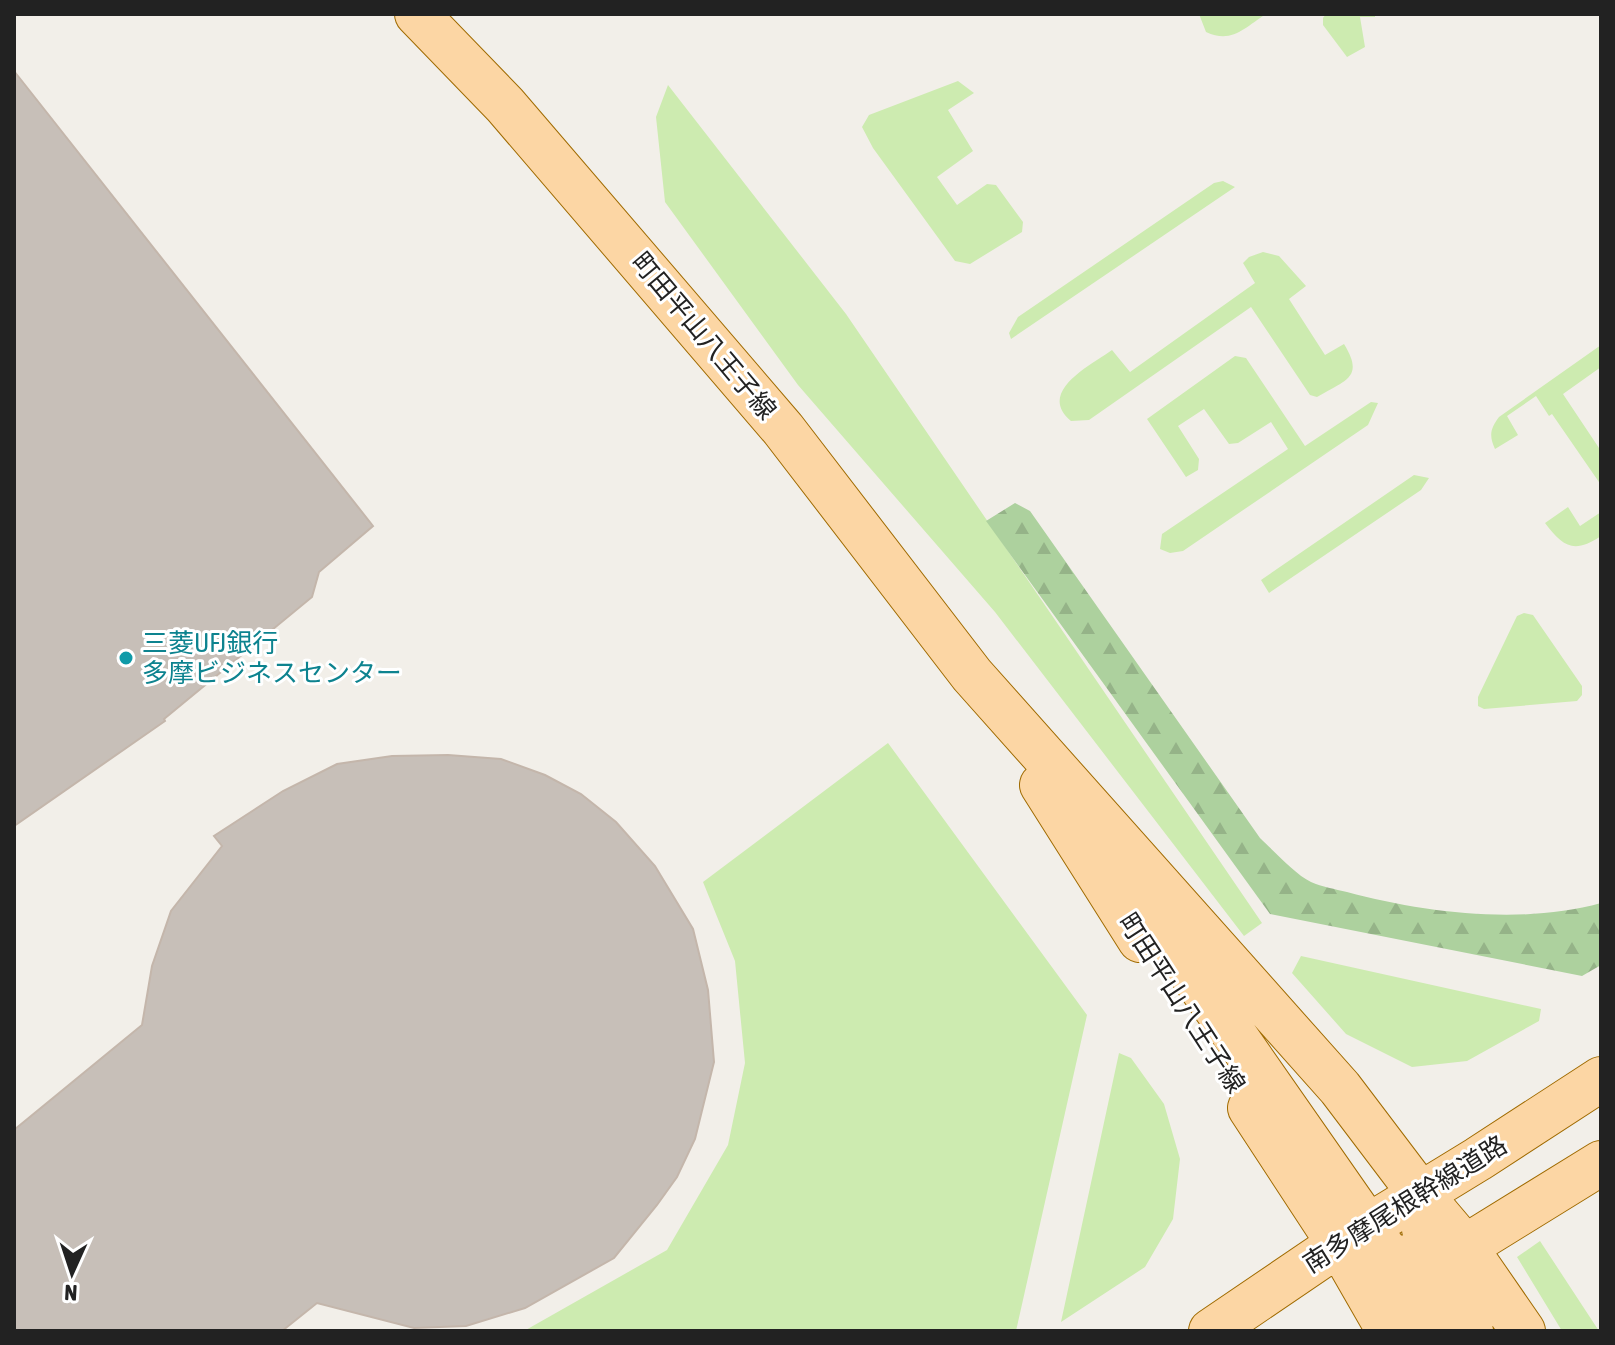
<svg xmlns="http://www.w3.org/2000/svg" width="1615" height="1345" font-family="'Asap Condensed','Noto Sans JP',sans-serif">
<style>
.grass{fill:#cdebb0}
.forest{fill:url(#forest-firs)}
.building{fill:#c7bfb8;stroke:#c4b6ab;stroke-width:2}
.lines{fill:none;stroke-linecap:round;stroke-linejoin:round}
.major-casing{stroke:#a06b00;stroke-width:46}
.major{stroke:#fcd6a4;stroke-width:44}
.culture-dot{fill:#0f9aa8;stroke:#fff;stroke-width:3}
.labels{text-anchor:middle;stroke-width:6;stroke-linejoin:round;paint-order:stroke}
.street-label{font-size:26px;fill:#222;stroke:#fff}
.culture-label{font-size:26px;fill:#0d838f;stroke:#fff;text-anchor:start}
</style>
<defs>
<pattern id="forest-firs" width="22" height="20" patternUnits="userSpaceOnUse" patternTransform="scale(2)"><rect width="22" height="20" fill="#add19e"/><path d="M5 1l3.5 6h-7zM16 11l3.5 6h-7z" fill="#95b388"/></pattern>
</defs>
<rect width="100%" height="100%" fill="#f2efe9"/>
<path class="grass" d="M 1199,14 L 1266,14 C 1244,28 1232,44 1206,32 Z
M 1326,14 L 1375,14 L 1375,17 L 1360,17 L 1365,47 L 1347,57 L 1323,25 L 1323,18 Z
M 958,81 L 974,93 L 948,110 L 973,151 L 937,177 L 957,205 L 987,184 L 996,185 L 1023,222 L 1022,232 L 970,264 L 955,261 L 873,148 L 862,127 L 869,115 Z
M 668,85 L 846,314 L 1262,923 L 1244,936 L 995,612 L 798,385 L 665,202 L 656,117 Z
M 1223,181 L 1235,187 L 1011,339 L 1009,333 L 1018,317 L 1214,183 Z
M 1263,252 L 1279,256 L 1306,286 L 1289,299 L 1325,355 L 1344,344 C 1365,378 1345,380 1317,397 L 1310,395 L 1251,307 L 1089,420 L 1071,421 C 1036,392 1091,365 1112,350 L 1130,372 L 1255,283 L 1243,263 L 1249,257 Z
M 1601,345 L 1601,367 L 1563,394 L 1601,451 L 1601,490 L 1599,486 L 1601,485 L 1552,414 L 1549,416 L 1536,396 L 1507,416 L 1518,435 L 1495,449 C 1489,436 1490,429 1499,417 Z
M 1235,356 L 1246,358 L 1305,446 L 1371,402 L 1378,403 L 1368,425 L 1183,551 L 1170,553 L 1160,549 L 1162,534 L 1288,449 L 1271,422 L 1238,443 L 1229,444 L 1204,409 L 1178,426 L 1199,459 L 1198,470 L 1186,477 L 1147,419 Z
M 1414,475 L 1429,478 L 1421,490 L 1269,593 L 1261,580 Z
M 1568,507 L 1580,526 L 1601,512 L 1601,536 C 1574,554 1563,547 1545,523 Z
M 1524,613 L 1533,615 L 1582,686 L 1582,695 L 1577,701 L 1484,709 L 1478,706 L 1478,697 L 1517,616 Z
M 888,743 L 1087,1015 L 1016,1331 L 524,1331 L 667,1250 L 728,1145 L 745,1063 L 735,961 L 703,882 Z
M 1301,956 L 1541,1009 L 1539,1021 L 1467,1061 L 1412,1067 L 1346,1034 L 1292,973 Z
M 1119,1053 L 1131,1058 L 1164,1104 L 1180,1159 L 1173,1219 L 1145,1267 L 1061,1322 Z
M 1540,1241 L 1599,1331 L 1562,1331 L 1517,1257 Z"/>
<path class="forest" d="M 1015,503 L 1030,511 L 1260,838 C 1274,851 1295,874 1311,882 C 1322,887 1335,889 1347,892 C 1425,913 1522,925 1601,903 L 1601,965 L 1582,976 L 1270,914 L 986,521 Z"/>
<path class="building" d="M 14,71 L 373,526 L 319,572 L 312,597 L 164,719 L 165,721 L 14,826 Z
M 448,755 L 501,759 L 545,775 L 581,794 L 616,822 L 655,866 L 693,929 L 708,990 L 714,1062 L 695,1139 L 677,1177 L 657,1205 L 614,1258 L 525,1308 L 466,1326 L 414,1328 L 317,1303 L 282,1331 L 14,1331 L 14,1130 L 142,1025 L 152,966 L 171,911 L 222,846 L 214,836 L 283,791 L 337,764 L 392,756 Z"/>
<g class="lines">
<defs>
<path id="major" d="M 417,14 L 505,105 L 783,429 L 972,675 L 1340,1088 L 1421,1195 L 1465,1247 L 1523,1331
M 1042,785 L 1140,940
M 1139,898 L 1390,1258 L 1430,1331
M 1250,1108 L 1339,1244 L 1389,1331
M 1424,1229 L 1431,1256 L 1471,1331
M 1365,1253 L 1390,1258 L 1431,1256 L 1465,1247 L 1601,1163
M 1211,1331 L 1339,1244 L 1478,1159 L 1601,1079"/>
</defs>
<use href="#major" class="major-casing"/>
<use href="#major" class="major"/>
</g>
<circle class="culture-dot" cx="126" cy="658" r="8"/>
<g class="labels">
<g class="street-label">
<text transform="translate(704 336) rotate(50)" y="9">町田平山八王子線</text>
<text transform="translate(1182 1003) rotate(57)" y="9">町田平山八王子線</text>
<text transform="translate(1405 1204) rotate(-32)" y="9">南多摩尾根幹線道路</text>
</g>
<g class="culture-label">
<text x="142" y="652">三菱UFJ銀行<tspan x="142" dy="30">多摩ビジネスセンター</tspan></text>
</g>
</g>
<rect width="1615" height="1345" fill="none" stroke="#222222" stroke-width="32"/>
<g transform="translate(72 1273) rotate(183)" stroke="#ffffff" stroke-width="6" paint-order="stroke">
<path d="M0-6L14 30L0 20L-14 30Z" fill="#222222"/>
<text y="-12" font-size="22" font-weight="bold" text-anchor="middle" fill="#222222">N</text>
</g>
</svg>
